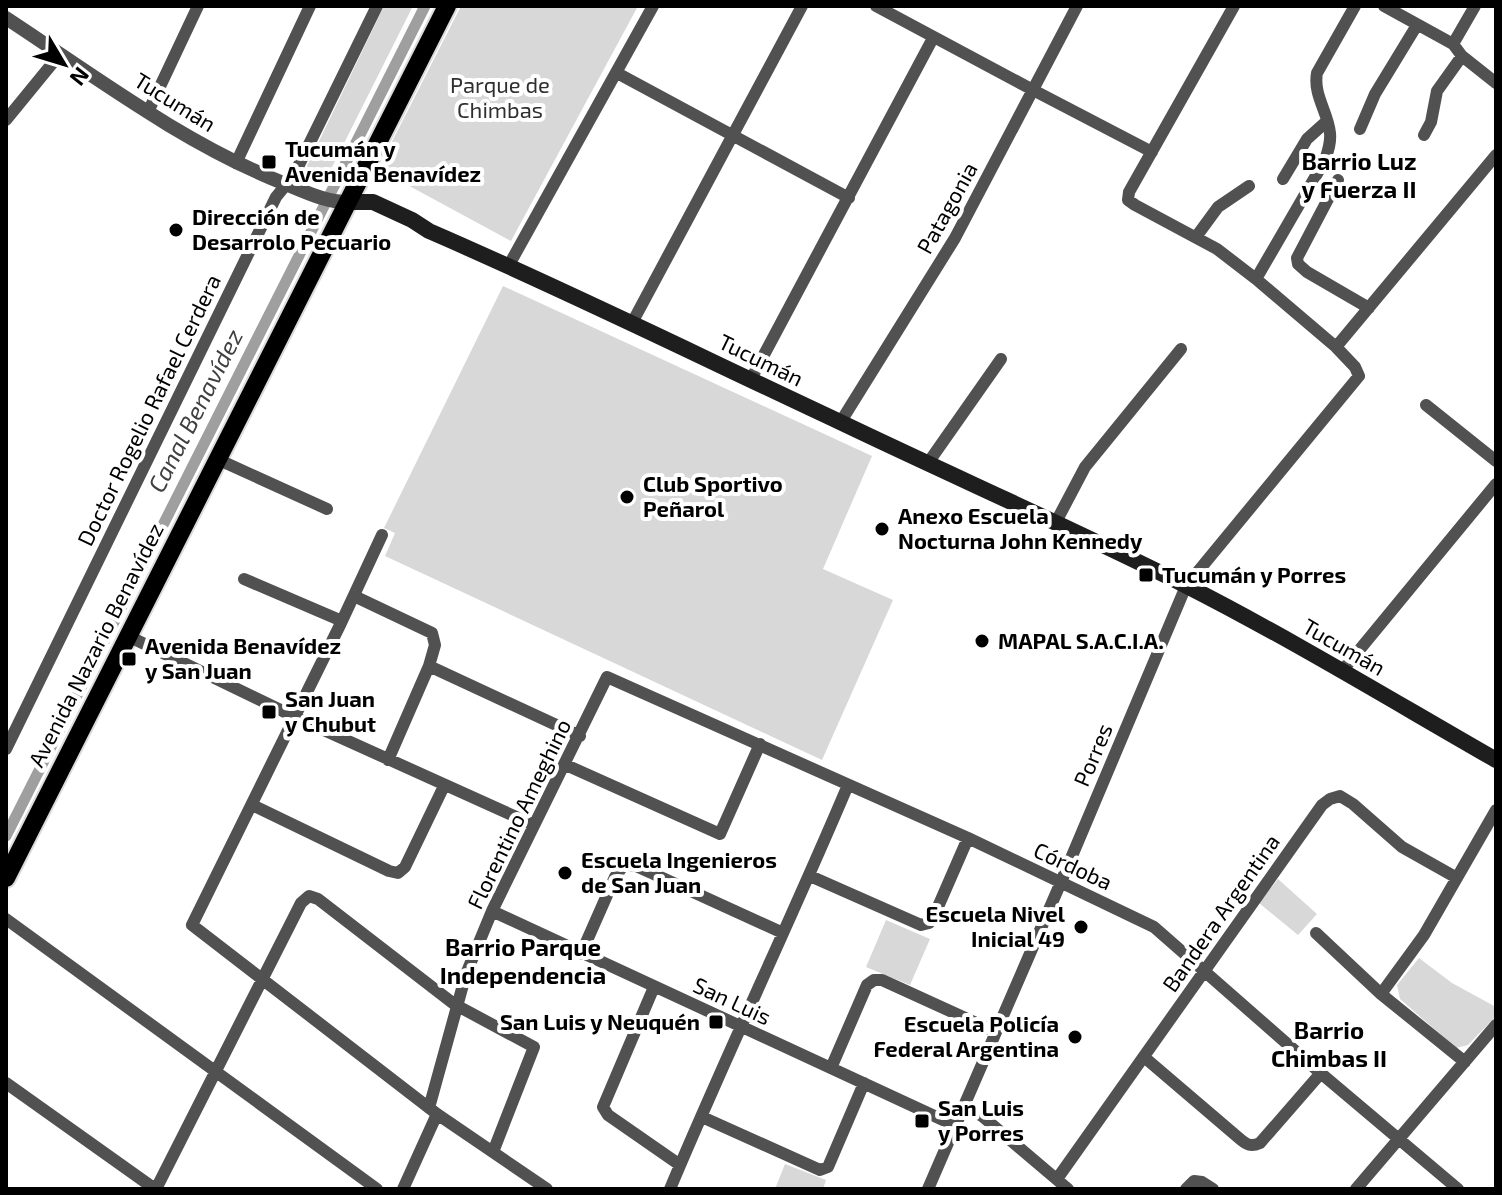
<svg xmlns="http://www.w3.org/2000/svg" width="1502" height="1195" font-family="'Exo 2',sans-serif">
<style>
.green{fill:#d8d8d8}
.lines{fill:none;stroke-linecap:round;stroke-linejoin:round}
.canal{stroke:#9f9f9f;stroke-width:11}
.primary-casing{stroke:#dbdbdb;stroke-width:22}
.minor{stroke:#515151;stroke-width:12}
.tertiary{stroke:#515151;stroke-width:14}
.secondary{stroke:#1e1e1e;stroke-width:16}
.primary{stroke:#000;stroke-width:18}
.poi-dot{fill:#000;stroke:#fff;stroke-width:3}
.labels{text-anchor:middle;stroke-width:8;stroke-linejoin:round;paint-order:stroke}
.park-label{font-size:22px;fill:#2f2f2f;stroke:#fff}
.street-label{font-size:22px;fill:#000;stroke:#fff}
.poi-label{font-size:22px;font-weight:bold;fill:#000;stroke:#fff;text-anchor:start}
.neighbourhood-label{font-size:24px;font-weight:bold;fill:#000;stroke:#fff}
.water-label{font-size:24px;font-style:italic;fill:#404040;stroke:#fff}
</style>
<rect width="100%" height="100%" fill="#fff"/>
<path class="green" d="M 384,6 L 413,6 L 324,183 L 311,177 L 307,166 Z
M 461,6 L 638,6 L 511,241 L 378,169 Z
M 503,286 L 872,456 L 823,569 L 893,600 L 822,760 L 385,556 L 395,533 L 384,528 Z
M 1278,879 L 1317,914 L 1298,935 L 1259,903 Z
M 886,920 L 930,939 L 910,985 L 866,967 Z
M 1419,958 L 1452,983 L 1496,1007 L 1496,1016 L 1468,1045 L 1456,1048 L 1400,999 L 1397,985 Z
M 785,1164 L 826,1180 L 823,1189 L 775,1189 Z"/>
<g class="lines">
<path class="canal" d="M 6,836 L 425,6"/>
<defs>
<path id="primary" d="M 6,878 L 447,6"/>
</defs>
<use href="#primary" class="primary-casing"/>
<path class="minor" d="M 876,6 L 1033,90 L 1152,152
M 1384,6 L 1453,44 L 1462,56 L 1496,83
M 1453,44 L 1475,6
M 617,73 L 849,198
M 148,112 L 198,6
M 6,120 L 60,54
M 1360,129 L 1375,94 L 1417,25
M 1424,135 L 1431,122 L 1437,91 L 1462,56
M 236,163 L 310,6
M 1283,179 L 1307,139 L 1327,121
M 1338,180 L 1297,258 L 1298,264 L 1307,272 L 1369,308
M 1196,237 L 1218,207 L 1249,186
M 509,265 L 653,6
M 1256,279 L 1325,160 C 1328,151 1331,143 1330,133 C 1328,112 1313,95 1317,73 L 1355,6
M 632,323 L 802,6
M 1336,347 L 1496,155
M 751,379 L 933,38
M 1426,405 L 1496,461
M 840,423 L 955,238 L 1077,6
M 217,459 L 327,509
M 928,463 L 1001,359
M 1056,522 L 1085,467 L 1181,349
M 382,535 L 341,623 L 192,925 L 437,1114 L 547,1189
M 244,579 L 342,621
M 354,596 L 432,633 L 435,645 L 429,666 L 388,760
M 128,636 L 295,717 L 534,825
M 429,666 L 580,736
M 1342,671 L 1496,484
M 6,749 L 276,197 L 294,175 L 377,6
M 566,765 L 720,834 L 760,744
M 252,805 L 389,871 L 398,873 L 405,867 L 444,786
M 810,876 L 921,925 L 929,923 L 934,916 L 968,838
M 492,911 L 956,1126
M 6,919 L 377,1189
M 1316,933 L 1381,994 L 1465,1062
M 581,954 L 615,877 L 623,866 L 634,865 L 783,933
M 654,987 L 603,1107 L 608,1115 L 680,1165
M 1381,994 L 1424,935 L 1496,810
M 1144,1057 L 1240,1139 C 1247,1145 1251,1147 1260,1143 L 1321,1073
M 831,1068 L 867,985 L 874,980 L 882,980 L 996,1032
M 6,1083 L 155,1189
M 964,1106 L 982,1116 L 1068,1189
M 429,1108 L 466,974 L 492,911 L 607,677 L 968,838 L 1154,927 L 1317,1070 L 1458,1189
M 702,1117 L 820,1170 L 828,1167 L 864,1083
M 1057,1179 L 1322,805 L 1330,799 L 1340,796 L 1353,804 L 1402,847 L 1457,878
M 156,1189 L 301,903 L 309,896 L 318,899 L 454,1004 L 534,1047 L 493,1152
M 403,1189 L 437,1114
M 670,1189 C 727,1053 791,920 848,785
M 928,1189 L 1061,882 L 1186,586 L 1359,376 L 1355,367 L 1336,347 L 1256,279 L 1217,249 L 1135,205 L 1128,200 L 1129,192 L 1234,6
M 1186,1189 L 1194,1181 L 1202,1182 L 1213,1189
M 1356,1189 L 1496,1025"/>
<path class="tertiary" d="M 6,18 C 96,77 183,143 283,183 C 304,191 324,202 347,202"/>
<path class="secondary" d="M 347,202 L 373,202 L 412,220 L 429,231 C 568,291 703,358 840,422 C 955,477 1071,528 1185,585 C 1291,639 1393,701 1496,760"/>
<use href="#primary" class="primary"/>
</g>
<g class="poi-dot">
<rect x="261" y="154" width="16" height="16" rx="4"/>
<circle cx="176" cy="230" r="8"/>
<circle cx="627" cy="497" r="8"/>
<circle cx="882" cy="529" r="8"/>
<rect x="1138" y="567" width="16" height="16" rx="4"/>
<circle cx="982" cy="641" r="8"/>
<rect x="121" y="651" width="16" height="16" rx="4"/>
<rect x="261" y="704" width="16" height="16" rx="4"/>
<circle cx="565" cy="873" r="8"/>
<circle cx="1081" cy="927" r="8"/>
<rect x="708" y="1014" width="16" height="16" rx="4"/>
<circle cx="1075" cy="1037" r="8"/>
<rect x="914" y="1113" width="16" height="16" rx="4"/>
</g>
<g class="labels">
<g class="park-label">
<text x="500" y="93">Parque de<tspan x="500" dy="25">Chimbas</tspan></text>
</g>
<g class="street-label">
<text transform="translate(175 102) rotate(32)" y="8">Tucumán</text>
<text transform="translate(947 208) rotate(-61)" y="8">Patagonia</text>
<text transform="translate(761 360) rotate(26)" y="8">Tucumán</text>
<text transform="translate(149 410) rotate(-64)" y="8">Doctor Rogelio Rafael Cerdera</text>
<text transform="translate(96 645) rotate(-63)" y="8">Avenida Nazario Benavídez</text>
<text transform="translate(1344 647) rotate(30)" y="8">Tucumán</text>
<text transform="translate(1093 755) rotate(-67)" y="8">Porres</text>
<text transform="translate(519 814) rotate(-64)" y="8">Florentino Ameghino</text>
<text transform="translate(1073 866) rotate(25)" y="8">Córdoba</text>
<text transform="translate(1221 913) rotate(-55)" y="8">Bandera Argentina</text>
<text transform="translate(732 1001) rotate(25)" y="8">San Luis</text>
</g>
<g class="poi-label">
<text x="285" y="157">Tucumán y<tspan x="285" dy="25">Avenida Benavídez</tspan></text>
<text x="192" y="225">Dirección de<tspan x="192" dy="25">Desarrolo Pecuario</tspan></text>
<text x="643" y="492">Club Sportivo<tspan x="643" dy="25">Peñarol</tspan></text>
<text x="898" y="524">Anexo Escuela<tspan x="898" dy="25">Nocturna John Kennedy</tspan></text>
<text x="1162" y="583">Tucumán y Porres</text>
<text x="998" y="649">MAPAL S.A.C.I.A.</text>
<text x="145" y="654">Avenida Benavídez<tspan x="145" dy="25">y San Juan</tspan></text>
<text x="285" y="707">San Juan<tspan x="285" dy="25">y Chubut</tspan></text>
<text x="581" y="868">Escuela Ingenieros<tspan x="581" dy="25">de San Juan</tspan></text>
<text x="1065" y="922" text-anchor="end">Escuela Nivel<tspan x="1065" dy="25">Inicial 49</tspan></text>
<text x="700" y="1030" text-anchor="end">San Luis y Neuquén</text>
<text x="1059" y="1032" text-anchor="end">Escuela Policía<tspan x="1059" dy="25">Federal Argentina</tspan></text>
<text x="938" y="1116">San Luis<tspan x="938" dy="25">y Porres</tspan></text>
</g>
<g class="neighbourhood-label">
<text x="1359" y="170">Barrio Luz<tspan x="1359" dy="28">y Fuerza II</tspan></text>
<text x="523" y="956">Barrio Parque<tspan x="523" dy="28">Independencia</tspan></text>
<text x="1329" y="1039">Barrio<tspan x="1329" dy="28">Chimbas II</tspan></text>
</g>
<g class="water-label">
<text transform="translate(196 411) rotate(-63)" y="8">Canal Benavídez</text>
</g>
</g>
<rect width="1502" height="1195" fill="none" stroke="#000000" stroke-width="16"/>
<g transform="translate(64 64) rotate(128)" stroke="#ffffff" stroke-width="6" paint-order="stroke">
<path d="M0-6L14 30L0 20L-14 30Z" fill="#000000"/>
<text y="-12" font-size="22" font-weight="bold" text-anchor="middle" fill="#000000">N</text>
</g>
</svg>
